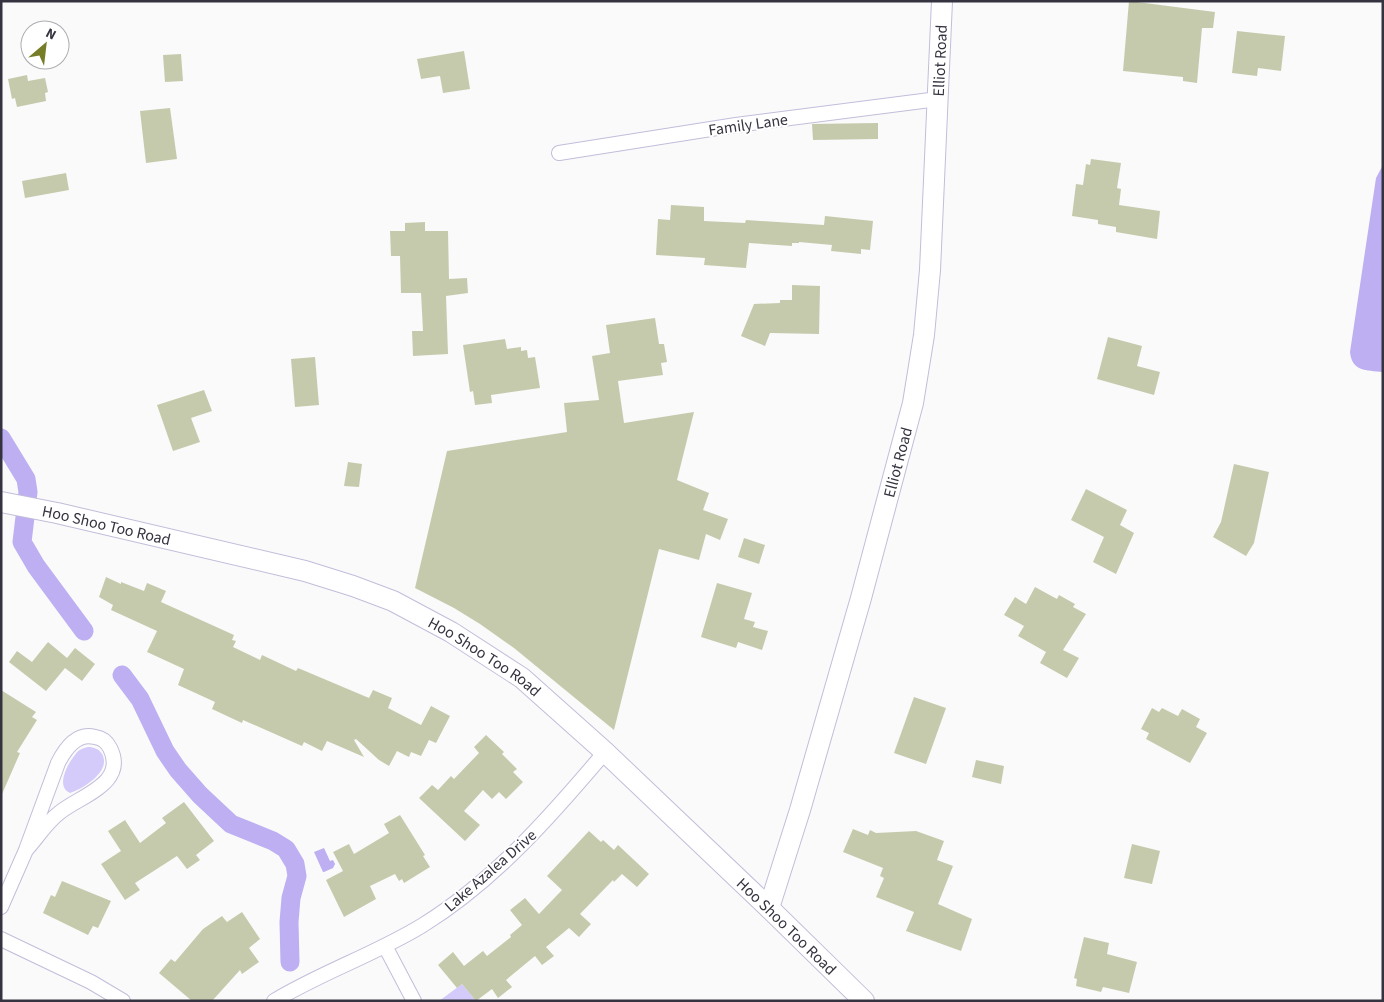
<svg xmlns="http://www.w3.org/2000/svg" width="1384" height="1002" font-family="'Source Sans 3',sans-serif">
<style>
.green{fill:#d4cbfb}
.water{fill:#bdaff2}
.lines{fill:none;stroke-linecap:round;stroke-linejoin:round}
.canal{stroke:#bdaff2;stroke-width:19}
.building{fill:#c6caac}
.street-casing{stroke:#c3bdda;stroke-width:16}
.secondary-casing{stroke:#c3bdda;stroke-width:22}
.street{stroke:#fff;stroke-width:14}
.secondary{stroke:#fff;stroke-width:20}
.labels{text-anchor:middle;stroke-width:4;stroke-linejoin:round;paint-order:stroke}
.street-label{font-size:16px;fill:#35333f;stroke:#fff}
</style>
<rect width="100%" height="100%" fill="#fafafa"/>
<path class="green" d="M 88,747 C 94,747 99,749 102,754 C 112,771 83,789 70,793 C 55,787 68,763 75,755 C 78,750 83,748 88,747 Z
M 462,984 L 476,1001 L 439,1001 Z"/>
<path class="water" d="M 1383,165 L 1383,372 C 1366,370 1352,372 1350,352 L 1376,178 Z
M 324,848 L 330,861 L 333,860 L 335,864 L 333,868 L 324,872 L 323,872 L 314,852 Z"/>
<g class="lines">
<path class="canal" d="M 1,438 L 26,479 L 28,492 L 22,542 L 36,566 L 84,631
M 122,675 L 140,699 L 165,751 L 178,770 L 200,795 L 231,824 L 273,841 L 286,849 L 295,864 L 297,876 L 291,898 L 289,922 L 290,962"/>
</g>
<path class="building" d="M 1129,1 L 1215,12 L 1213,28 L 1202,28 L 1197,83 L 1183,81 L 1183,77 L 1123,71 Z
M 1237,31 L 1285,36 L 1281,71 L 1258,68 L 1257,76 L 1232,73 Z
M 464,51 L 470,89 L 443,93 L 440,76 L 421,79 L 417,59 Z
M 181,54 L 183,81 L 165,82 L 163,55 Z
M 27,75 L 28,81 L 45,78 L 48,92 L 45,93 L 46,101 L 17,107 L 15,98 L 12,99 L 8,79 Z
M 170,108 L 177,159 L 146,163 L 140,111 Z
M 878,123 L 878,139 L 813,140 L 812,124 Z
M 1091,159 L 1121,163 L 1117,188 L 1121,189 L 1119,205 L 1160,211 L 1157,239 L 1116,232 L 1116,227 L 1098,224 L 1098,220 L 1072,216 L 1076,184 L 1083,185 L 1086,164 L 1090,165 Z
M 66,173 L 69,190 L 25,198 L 22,181 Z
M 671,205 L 704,207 L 704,221 L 745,223 L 746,220 L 824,225 L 825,216 L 873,221 L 870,250 L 861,249 L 861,254 L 831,251 L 832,245 L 799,242 L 799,243 L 792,243 L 792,246 L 749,243 L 746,268 L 704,265 L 705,258 L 656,255 L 658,219 L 670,220 Z
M 425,222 L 425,231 L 448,231 L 449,279 L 467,278 L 468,293 L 446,296 L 448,354 L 413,356 L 412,331 L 423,331 L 421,293 L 401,293 L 400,256 L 391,256 L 390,231 L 405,231 L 405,223 Z
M 792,285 L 820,286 L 819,334 L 770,333 L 765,346 L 741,336 L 754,304 L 780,303 L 780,300 L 792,300 Z
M 655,318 L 659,344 L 664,344 L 667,362 L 661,363 L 663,375 L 618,381 L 624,423 L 694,412 L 677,480 L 709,493 L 703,510 L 728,519 L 720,540 L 706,534 L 699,560 L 659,549 L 614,730 L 514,648 L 480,624 L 454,608 L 415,588 L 447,451 L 567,432 L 564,403 L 599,400 L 592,356 L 610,353 L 606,325 Z
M 1108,337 L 1142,346 L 1137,366 L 1160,372 L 1154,395 L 1097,379 Z
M 505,339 L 507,349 L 521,347 L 521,351 L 527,350 L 528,358 L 535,357 L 540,388 L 491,395 L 492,403 L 475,405 L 473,391 L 470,392 L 463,345 Z
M 315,357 L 319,405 L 295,407 L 291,359 Z
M 204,390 L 212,411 L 191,418 L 200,442 L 173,451 L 157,405 Z
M 348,462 L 362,464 L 359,487 L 344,486 Z
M 1234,464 L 1269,472 L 1254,543 L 1246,556 L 1213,537 L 1221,522 Z
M 1086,489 L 1127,510 L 1120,525 L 1134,533 L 1116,574 L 1093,562 L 1104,537 L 1071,520 Z
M 744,538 L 765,545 L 759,564 L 738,557 Z
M 106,577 L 121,584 L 121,582 L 144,591 L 147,583 L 166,591 L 161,602 L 234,635 L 232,640 L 236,641 L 233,647 L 260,660 L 262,655 L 296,671 L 298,668 L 369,698 L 373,690 L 392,698 L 388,708 L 421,725 L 431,706 L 450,716 L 436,743 L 429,740 L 421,756 L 411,752 L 409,757 L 397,751 L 389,766 L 379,760 L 356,739 L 354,740 L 364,757 L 327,741 L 322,751 L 304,742 L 302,746 L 243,720 L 242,723 L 212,709 L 215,702 L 178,685 L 184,669 L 147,652 L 157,631 L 111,610 L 113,605 L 99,597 Z
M 717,583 L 752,593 L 744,619 L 755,622 L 753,627 L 768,631 L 762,650 L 738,642 L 736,648 L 701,637 Z
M 1035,587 L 1057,599 L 1059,595 L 1075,604 L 1073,607 L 1086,614 L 1063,650 L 1079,658 L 1067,678 L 1040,663 L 1046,652 L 1018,636 L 1024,626 L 1004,615 L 1015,597 L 1026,604 Z
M 48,642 L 67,658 L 75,648 L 95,664 L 82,681 L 65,668 L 46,691 L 9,662 L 17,651 L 32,662 Z
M 1,690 L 36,712 L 32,717 L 37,720 L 17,752 L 20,753 L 2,794 Z
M 914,697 L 946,708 L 926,764 L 894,753 Z
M 1152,708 L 1159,712 L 1162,708 L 1178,716 L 1182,709 L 1200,719 L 1196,727 L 1207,733 L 1190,763 L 1146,739 L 1149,733 L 1141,729 Z
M 486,735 L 504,752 L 502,754 L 517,769 L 513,772 L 523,782 L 506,799 L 499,792 L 492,799 L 483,790 L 464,811 L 480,825 L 465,841 L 419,798 L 432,785 L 438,790 L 451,776 L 454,779 L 479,753 L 474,747 Z
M 976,760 L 1004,766 L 1001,784 L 972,777 Z
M 184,802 L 214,841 L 196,855 L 200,860 L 187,869 L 177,856 L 135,883 L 140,890 L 125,900 L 101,864 L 121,851 L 108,831 L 125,820 L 140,843 L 166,823 L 162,818 Z
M 400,815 L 425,855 L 423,856 L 430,867 L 404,883 L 402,879 L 399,881 L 395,874 L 370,886 L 376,899 L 344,917 L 326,880 L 343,871 L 333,852 L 349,844 L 354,854 L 389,833 L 384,824 Z
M 853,829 L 868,835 L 870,830 L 876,833 L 916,831 L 944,841 L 937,860 L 953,866 L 938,904 L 972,919 L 961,951 L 906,931 L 914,912 L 876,897 L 884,878 L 880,876 L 883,868 L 843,852 Z
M 589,831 L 601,842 L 603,840 L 614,850 L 618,845 L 649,874 L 637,887 L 622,874 L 614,882 L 613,880 L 580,914 L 591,924 L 579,937 L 569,928 L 546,947 L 554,956 L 542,965 L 535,956 L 506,980 L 512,987 L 498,998 L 492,989 L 476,1001 L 462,984 L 457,988 L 438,965 L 453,952 L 464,966 L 483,951 L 487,956 L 511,937 L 510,935 L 522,925 L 510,910 L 525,898 L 539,914 L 562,890 L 547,876 Z
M 1132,844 L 1160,851 L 1152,884 L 1124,878 Z
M 62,881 L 111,901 L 98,928 L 93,926 L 88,935 L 43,913 L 51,895 L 55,897 Z
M 242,912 L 260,939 L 249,948 L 259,962 L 242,974 L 240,970 L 212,1001 L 192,1001 L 159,973 L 171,959 L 175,962 L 203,929 L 222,916 L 227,922 Z
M 1084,937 L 1109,943 L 1107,954 L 1137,962 L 1129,993 L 1103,987 L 1101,992 L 1076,986 L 1077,979 L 1074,978 Z"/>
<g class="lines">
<defs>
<path id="street" d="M 559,153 L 736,125 L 938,99
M 1,907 L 26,850 L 58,763 C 65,749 77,732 95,737 C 102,738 107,742 110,748 C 128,784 79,796 59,813 C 46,823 37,838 26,850
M 1,939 L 91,982 L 123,1001
M 385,946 L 414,1001
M 274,1001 C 322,972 376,954 423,925 C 495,880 551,816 605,752"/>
<g id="secondary">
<path id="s1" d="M 1,502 L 57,513 L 305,571 L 353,586 L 393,601 L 451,632 L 522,678 L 605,752 L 769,908 L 864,1001"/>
<path id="s2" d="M 769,908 L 800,810 L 861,598 L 913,403 L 924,335 L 930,270 L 942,1"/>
</g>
</defs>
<use href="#street" class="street-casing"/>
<use href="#secondary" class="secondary-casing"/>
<use href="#street" class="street"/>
<use href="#secondary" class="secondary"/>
</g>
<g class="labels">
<g class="street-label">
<text dy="6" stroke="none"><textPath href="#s2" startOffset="869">Elliot Road</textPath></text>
<text transform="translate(748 124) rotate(-8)" y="6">Family Lane</text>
<text dy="6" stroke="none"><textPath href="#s2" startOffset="464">Elliot Road</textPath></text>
<text dy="6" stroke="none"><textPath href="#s1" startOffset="108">Hoo Shoo Too Road</textPath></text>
<text dy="6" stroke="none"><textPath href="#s1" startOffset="512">Hoo Shoo Too Road</textPath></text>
<text transform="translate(490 870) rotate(-41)" y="6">Lake Azalea Drive</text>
<text dy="6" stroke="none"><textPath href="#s1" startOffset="918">Hoo Shoo Too Road</textPath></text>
</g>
</g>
<rect width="1384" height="1002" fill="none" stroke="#35333f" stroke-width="5"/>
<g transform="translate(45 45) rotate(28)"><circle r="24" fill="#ffffff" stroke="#aeadb2"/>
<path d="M0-4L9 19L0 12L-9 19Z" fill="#777d27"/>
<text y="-8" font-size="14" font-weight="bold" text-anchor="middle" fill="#35333f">N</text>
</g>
</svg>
